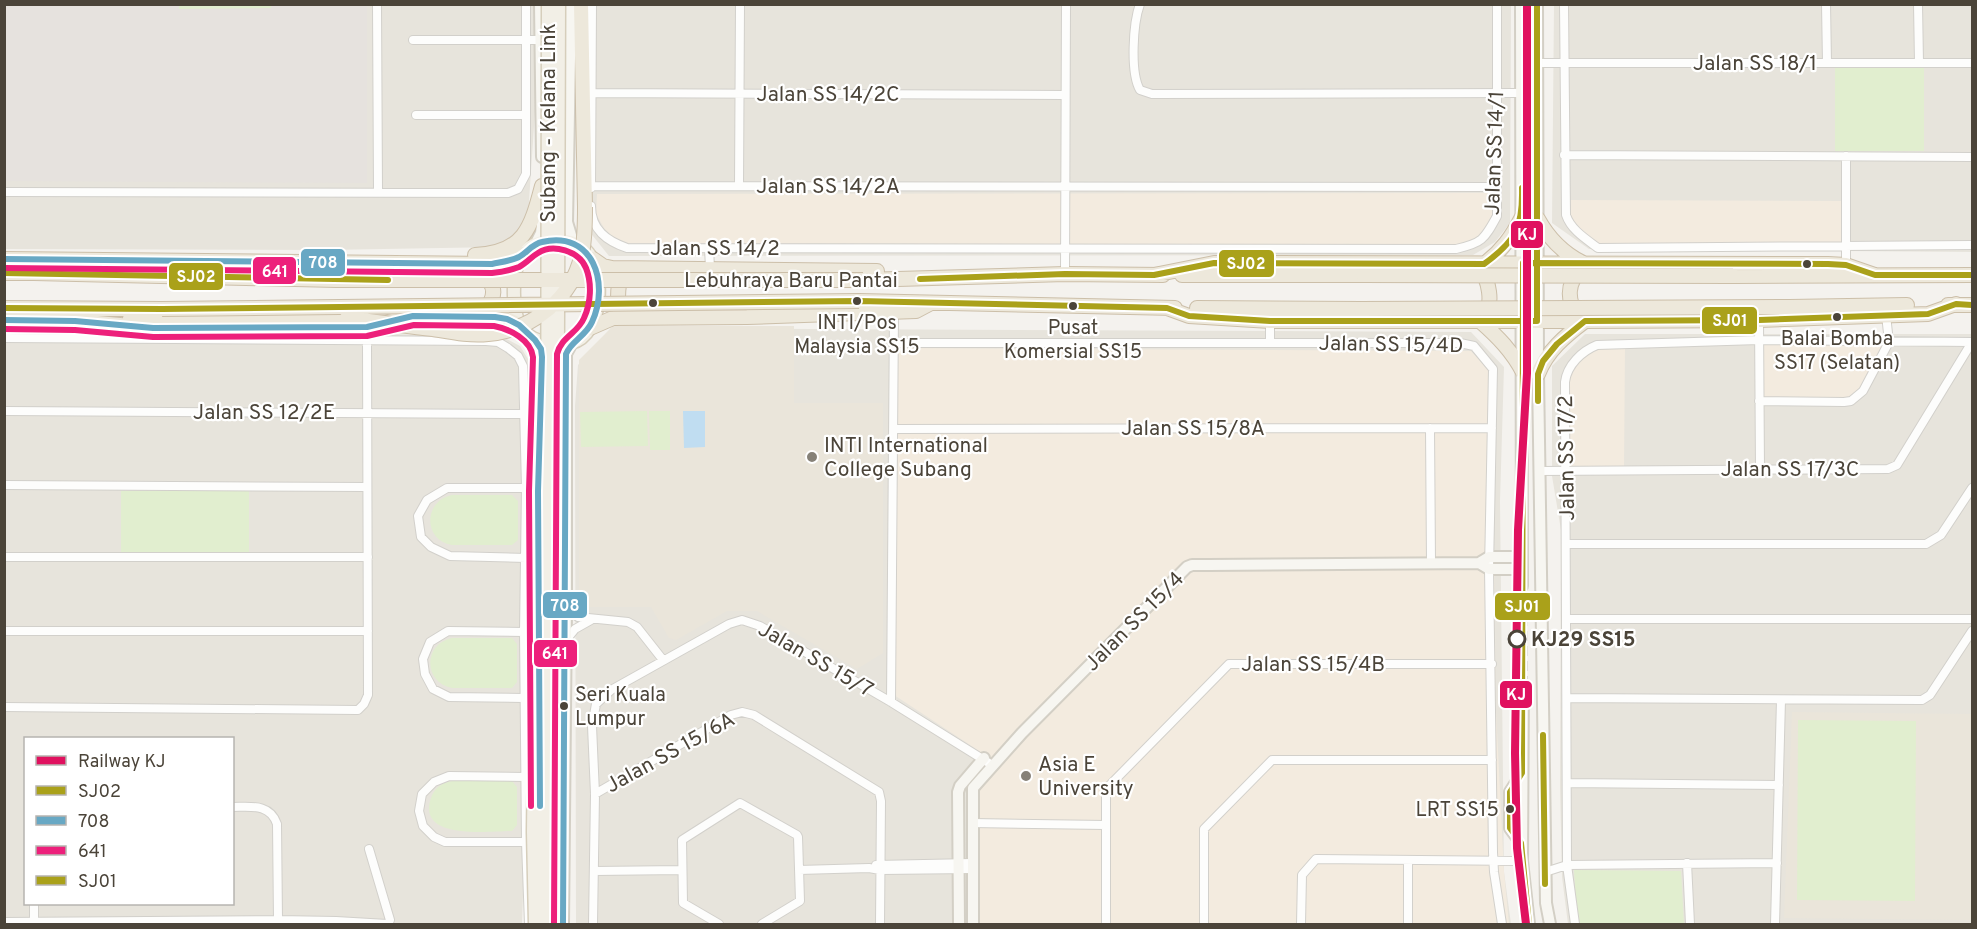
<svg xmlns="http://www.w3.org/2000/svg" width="1977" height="929" font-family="Overpass,sans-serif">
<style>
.residential{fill:#e7e4dc;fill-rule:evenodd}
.commercial{fill:#f3ebdf}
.industrial{fill:#e6e2de}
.education{fill:#eae5da}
.green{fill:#e1eecf}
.water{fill:#c0ddf1}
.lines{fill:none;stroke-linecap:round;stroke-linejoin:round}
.secondary-tunnel{stroke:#d2cfca;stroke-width:10;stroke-dasharray:10 5;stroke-linecap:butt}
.street-casing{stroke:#d2d0cb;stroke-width:10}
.secondary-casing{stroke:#d3cfc5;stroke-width:14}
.primary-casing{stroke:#d6cebb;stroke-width:15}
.highway-casing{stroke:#ccbfa9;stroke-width:16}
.street{stroke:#fdfdfc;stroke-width:8}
.secondary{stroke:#f7f6f1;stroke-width:10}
.primary{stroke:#f2efe6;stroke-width:12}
.highway{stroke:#ede8db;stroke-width:14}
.primary-bridge-casing{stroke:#d6cebb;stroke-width:15;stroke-linecap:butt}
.highway-bridge-casing{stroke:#ccbfa9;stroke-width:16;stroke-linecap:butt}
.primary-bridge{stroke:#f2efe6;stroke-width:12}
.highway-bridge{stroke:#ede8db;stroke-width:14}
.bus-1-casing{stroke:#fff;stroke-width:10}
.bus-2-casing{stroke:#fff;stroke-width:10}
.bus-3-casing{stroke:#fff;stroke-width:10}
.bus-4-casing{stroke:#fff;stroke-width:10}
.bus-1{stroke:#aaa11a;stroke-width:6}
.bus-2{stroke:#68a8c4;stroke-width:6}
.bus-3{stroke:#ed207b;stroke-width:6}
.bus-4{stroke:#aaa11a;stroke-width:6}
.rail-1-casing{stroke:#fff;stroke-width:12}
.rail-1{stroke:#e0115f;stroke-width:8}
.bus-dot{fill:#4b4439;stroke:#fff;stroke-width:2}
.poi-dot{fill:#868178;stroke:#fff;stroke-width:2}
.stop-dot{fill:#fff;stroke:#4b4439;stroke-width:3}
.labels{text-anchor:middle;stroke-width:4.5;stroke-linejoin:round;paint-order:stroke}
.bus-label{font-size:20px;fill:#4b4439;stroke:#fff}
.street-label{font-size:21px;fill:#4b4439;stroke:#fff}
.poi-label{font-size:21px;fill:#4b4439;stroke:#fff;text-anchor:start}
.stop-label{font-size:21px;font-weight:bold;fill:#4b4439;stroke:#fff;text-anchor:start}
.line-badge{stroke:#fff;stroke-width:2}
.badge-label{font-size:16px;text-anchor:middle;font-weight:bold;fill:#fff}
</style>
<rect width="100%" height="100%" fill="#f4f2ee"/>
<path class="residential" d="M 4,5 L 534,5 L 536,96 L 528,216 L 518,234 L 499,247 L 326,250 L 5,249 Z
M 587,5 L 1511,5 L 1510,223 L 1495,242 L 1473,255 L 609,256 L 589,231 Z
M 1554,5 L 1972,5 L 1972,252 L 1589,249 L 1552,223 Z
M 5,328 L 160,334 L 357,333 L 503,337 L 520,346 L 531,364 L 530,694 L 522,924 L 5,924 ZM 26,738 L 232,738 L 232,904 L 26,904 Z
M 611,328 L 1471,332 L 1504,367 L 1500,501 L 1504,872 L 1511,924 L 576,924 L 575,406 L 578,365 Z
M 1585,334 L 1972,334 L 1972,924 L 1568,924 L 1562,877 L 1560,787 L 1561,530 L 1552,476 L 1552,366 Z"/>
<path class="commercial" d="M 1492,193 L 1492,215 L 1485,231 L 1472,241 L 1455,245 L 628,243 L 613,237 L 604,228 L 596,214 L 597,194 Z
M 1566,200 L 1841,201 L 1841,244 L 1599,246 L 1567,218 Z
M 1763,344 L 1884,345 L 1859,390 L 1850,398 L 1842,399 L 1763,398 Z
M 1625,347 L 1624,467 L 1569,467 L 1569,374 L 1581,358 L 1590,351 L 1598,348 Z
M 894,348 L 1471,351 L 1492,374 L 1496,710 L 1504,872 L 1509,924 L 970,924 L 976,789 L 999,764 L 891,693 Z"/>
<path class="industrial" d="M 5,5 L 367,5 L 367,183 L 5,181 Z"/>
<path class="education" d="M 613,326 L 794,326 L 794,403 L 883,403 L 883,653 L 857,669 L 757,611 L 727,611 L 676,640 L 669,638 L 651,607 L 584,607 L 579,601 L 579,360 Z
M 1792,712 L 1972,714 L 1972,920 L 1784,918 Z"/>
<path class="green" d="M 271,5 L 271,8 L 179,9 L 179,5 Z
M 1835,68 L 1924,68 L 1924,151 L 1835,151 Z
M 647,411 L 648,446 L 581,447 L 580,412 Z
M 649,411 L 670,411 L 670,450 L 650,450 Z
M 121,491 L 249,491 L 249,553 L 121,553 Z
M 452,495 L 512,495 L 518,501 L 518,540 L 512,545 L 452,545 C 423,540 423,501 452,495 Z
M 452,638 L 512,638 L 517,644 L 517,682 L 512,688 L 452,688 C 423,682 423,644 452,638 Z
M 1798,720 L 1916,721 L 1915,901 L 1797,900 Z
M 452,781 L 512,781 L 517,787 L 517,825 L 512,831 C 489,831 416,841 431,798 C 434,788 442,783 452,781 Z
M 1574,870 L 1681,871 L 1684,924 L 1580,924 L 1576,902 Z"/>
<path class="water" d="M 683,411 L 705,411 L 705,447 L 684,448 Z"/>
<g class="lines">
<path class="secondary-tunnel" d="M 1522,586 L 1523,687"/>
<defs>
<path id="street" d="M 377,4 L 378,192
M 1140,4 C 1133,23 1130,73 1140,90 L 1152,94 L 1520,93
M 1564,4 L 1566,215 C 1571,230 1586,239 1598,248 L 1972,245
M 1826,4 L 1827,63
M 1918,4 L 1919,63
M 413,40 L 540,40
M 1537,63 L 1972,63
M 591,93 L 1065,95
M 416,115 L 526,115
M 1564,155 L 1972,157
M 591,186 L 1497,187
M 739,186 L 740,4
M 591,188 L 592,4
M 4,192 L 508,193 L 518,189 L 526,174 L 526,4
M 591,206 C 591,230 607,241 627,248 L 1456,249 C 1482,243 1484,240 1497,216 L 1497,4
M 709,248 L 710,268
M 1846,265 L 1846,156
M 1065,274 L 1066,4
M 1759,320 L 1760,470
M 1270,321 L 1270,342
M 4,338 L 486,341 L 498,342 L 508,348 L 518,356 L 523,366 L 526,488 L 524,632 L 526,842 L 529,924
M 894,343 L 1460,343 L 1474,346 L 1493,369 L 1489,569 L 1493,852 L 1494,872 L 1502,924
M 1759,401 L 1844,402 L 1851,401 L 1863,391 L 1889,342 L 1886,315
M 4,411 L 524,414
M 1430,428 L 1431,563
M 894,429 L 1492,428
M 1539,471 L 1888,469 L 1897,465 L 1972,342
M 4,485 L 367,487
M 1567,544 L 1926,544 L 1941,535 L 1972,488
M 4,557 L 368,557
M 526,558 L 450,556 L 431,547 L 421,537 L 418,516 L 427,500 L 447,488 L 526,488
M 566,609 L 578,617 L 628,622 L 637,627 L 663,660
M 1566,619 L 1972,619
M 4,631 L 368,631
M 524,632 L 448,631 L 430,642 L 423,659 L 425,674 L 433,689 L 449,697 L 524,698
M 566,640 L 575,629 L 591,620
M 1567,698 L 1922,700 L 1930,695 L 1972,631
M 891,702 L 894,312
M 4,707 L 358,710 L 364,704 L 368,695 L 367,341
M 1567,783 L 1779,785
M 595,794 L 731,715 L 742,712 L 754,715 L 879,792 L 881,801 L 880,924
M 232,807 C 250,807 270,803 277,824 L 278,920
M 972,823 L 1106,825
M 526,842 L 445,842 L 434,837 L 423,826 L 419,811 L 422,794 L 434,782 L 449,776 L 526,777
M 369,849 L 390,920 L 388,924
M 1408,860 L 1408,924
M 1687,863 L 1690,924
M 876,865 L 972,863
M 799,870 L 869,868 L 880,870 L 972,869
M 594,871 L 682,870
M 1545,872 L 1567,865 L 1777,863
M 34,904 L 34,921
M 4,922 L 278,920 L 336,921 L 387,924
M 593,924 L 595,794 L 592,726 L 596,704 L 611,690 L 729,624 L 742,620 L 760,626 L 891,702 L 992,765
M 719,924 L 683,903 L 682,840 L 740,803 L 797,835 L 798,837 L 800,901 L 762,924
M 1106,924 L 1106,789 L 1229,664 L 1492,664
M 1204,924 L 1204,829 L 1272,760 L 1492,760
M 1301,924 L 1302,875 L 1316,859 L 1522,861
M 1575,924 L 1567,865 L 1565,382 C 1567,365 1582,351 1597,345 L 1759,340 L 1972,342
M 1775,924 L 1781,700"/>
<path id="secondary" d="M 540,4 L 542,157
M 571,4 L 567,222 L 573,242
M 1521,4 L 1522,586
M 1537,4 L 1538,374 L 1546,903 L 1550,924
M 536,243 L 541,233 L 543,215
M 535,340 L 541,349 L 542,357 L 539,457
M 1479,563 L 1489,569 L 1522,569
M 1523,687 L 1522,861 L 1529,924
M 1521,843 L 1510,828 L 1510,792 L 1522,773
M 563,924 L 566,609 L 566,354 L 572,343
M 959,924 L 958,792 L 960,786 L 984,758
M 973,924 L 973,788 L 1022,733 L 1187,567 L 1192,565 L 1209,565 L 1479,563 L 1489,557 L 1522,557"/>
<path id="primary" d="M 557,240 C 567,241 575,242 583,248 C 607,265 604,336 571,343 C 566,344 558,343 553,343 C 518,341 513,317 514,287 C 515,273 516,259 527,249 C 535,242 546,241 557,240 Z
M 535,673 L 535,489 L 539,450"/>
<path id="highway" d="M 581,4 L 585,207
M 1538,219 C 1549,239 1563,253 1583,263
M 475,255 C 524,253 531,228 542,186
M 4,259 L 492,264 L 507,262 L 523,254
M 593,259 L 603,266 L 612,268 L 877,271
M 465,264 C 486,275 506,288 483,312
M 1484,264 C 1502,251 1512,236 1522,217
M 1479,266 C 1489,280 1494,303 1484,318
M 4,273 L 34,273
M 1154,275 L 1214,263 L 1828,264 L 1846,265 L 1875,275
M 1182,275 L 1363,275
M 1733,276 L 1972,275
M 863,280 L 1065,274 L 1163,275
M 859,301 L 1175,308
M 1948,305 L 1972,305
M 1790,307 L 1907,305
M 4,308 L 162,309
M 1167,308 L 1189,316 L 1270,321 L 1585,321 L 1759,320 L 1928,314 L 1956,304
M 1197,308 L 1361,309
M 621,314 C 616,300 618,285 622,271
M 1578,317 C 1566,299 1567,283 1582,267
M 130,318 L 245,316 L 347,318
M 4,320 L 75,321 L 153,328 L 367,327 L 413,316 L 426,315 L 495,317 L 507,319 L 519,325
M 1480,321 C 1498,337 1512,351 1523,372
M 590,328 L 613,318 L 747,317 L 916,311 L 931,303
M 1538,374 C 1547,351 1565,336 1585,321"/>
</defs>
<use href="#street" class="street-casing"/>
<use href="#secondary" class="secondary-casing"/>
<use href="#primary" class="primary-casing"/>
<use href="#highway" class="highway-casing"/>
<use href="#street" class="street"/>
<use href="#secondary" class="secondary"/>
<use href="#primary" class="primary"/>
<use href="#highway" class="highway"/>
<defs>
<path id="primary-bridge" d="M 535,924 L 533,832 L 535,673
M 546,924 L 544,771 L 547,576 L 548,4
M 556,924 L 559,4"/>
<path id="highway-bridge" d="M 34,273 L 336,280 L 863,280
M 1363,275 L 1733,276
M 162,309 L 859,301
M 1361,309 L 1790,307
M 347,318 C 376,322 405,326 433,329 C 451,332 470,336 488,334 C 533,330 573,298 582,253 C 585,238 585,223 585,207"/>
</defs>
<use href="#primary-bridge" class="primary-bridge-casing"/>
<use href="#highway-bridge" class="highway-bridge-casing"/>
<use href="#primary-bridge" class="primary-bridge"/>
<use href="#highway-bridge" class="highway-bridge"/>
<defs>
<path id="bus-1" d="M 4,273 L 388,280
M 920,279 L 1065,274 L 1154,275 L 1214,263 L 1484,264 C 1516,241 1523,227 1522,188
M 4,308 L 162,309 L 859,301 L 1167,308 L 1189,316 L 1270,321 L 1537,321 L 1537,4"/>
<path id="bus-2" d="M 4,259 L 492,264 C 501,262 511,261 519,257 C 528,252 532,244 542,242 C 593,230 610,283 592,322 C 586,336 571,341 566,354 L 563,924
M 4,320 L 75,321 L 153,328 L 367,327 L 413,316 L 495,317 L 507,319 L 519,325 L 535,340 L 541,349 L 542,357 L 538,491 L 540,806"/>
<path id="bus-3" d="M 4,268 L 492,273 C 501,272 511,270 519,267 C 527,263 531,257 538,253 C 553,243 579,251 586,268 C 592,283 591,303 584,318 C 578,333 561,337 557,354 L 554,924
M 4,329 L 75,330 L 153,337 L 367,336 L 414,325 L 494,326 C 510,329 531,340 533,357 L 529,491 L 531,806"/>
<path id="bus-4" d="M 1538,401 L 1538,374 L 1543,361 L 1557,344 L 1585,321 L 1759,320 L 1928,314 L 1956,304 L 1972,305
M 1543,735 L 1545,884
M 1529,924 L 1521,843 L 1510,828 L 1510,792 L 1522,773 L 1523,263 L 1828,264 L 1846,265 L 1875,275 L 1972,275"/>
</defs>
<use href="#bus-1" class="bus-1-casing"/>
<use href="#bus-2" class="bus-2-casing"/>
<use href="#bus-3" class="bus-3-casing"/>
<use href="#bus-4" class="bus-4-casing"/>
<use href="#bus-1" class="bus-1"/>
<use href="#bus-2" class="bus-2"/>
<use href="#bus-3" class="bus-3"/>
<use href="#bus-4" class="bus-4"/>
<defs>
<path id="rail-1" d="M 1526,924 L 1517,848 L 1515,753 L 1518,530 L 1527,373 L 1527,4"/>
</defs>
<use href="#rail-1" class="rail-1-casing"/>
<use href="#rail-1" class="rail-1"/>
</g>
<g class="bus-dot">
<circle cx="1807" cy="264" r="5"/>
<circle cx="857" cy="301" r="5"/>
<circle cx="653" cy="303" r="5"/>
<circle cx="1073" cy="306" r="5"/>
<circle cx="1837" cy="317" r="5"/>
<circle cx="564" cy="706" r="5"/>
<circle cx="1510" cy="809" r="5"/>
</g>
<g class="poi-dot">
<circle cx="812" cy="457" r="6"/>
<circle cx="1026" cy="776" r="6"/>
</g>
<circle class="stop-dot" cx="1517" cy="639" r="8"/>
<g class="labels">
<g class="bus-label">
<text x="857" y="329">INTI/Pos<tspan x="857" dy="24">Malaysia SS15</tspan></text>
<text x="1073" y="334">Pusat<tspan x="1073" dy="24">Komersial SS15</tspan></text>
<text x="1837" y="345">Balai Bomba<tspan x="1837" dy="24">SS17 (Selatan)</tspan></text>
<text x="575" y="701" text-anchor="start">Seri Kuala<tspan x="575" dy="24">Lumpur</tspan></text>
<text x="1499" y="816" text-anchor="end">LRT SS15</text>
</g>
<g class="street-label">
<text x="1755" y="70">Jalan SS 18/1</text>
<text x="828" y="101">Jalan SS 14/2C</text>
<text transform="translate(548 123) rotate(-90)" y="7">Subang - Kelana Link</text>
<text transform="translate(1494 153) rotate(-88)" y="7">Jalan SS 14/1</text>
<text x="828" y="193">Jalan SS 14/2A</text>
<text x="715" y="255">Jalan SS 14/2</text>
<text x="791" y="287">Lebuhraya Baru Pantai</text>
<text transform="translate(1391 344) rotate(1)" y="7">Jalan SS 15/4D</text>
<text x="264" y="419">Jalan SS 12/2E</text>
<text x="1193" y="435">Jalan SS 15/8A</text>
<text transform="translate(1566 458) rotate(-91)" y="7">Jalan SS 17/2</text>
<text x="1790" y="476">Jalan SS 17/3C</text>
<text transform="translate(1134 621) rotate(-45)" y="7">Jalan SS 15/4</text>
<text transform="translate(816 659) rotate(30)" y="7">Jalan SS 15/7</text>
<text x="1313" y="671">Jalan SS 15/4B</text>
<text transform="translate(670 752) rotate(-29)" y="7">Jalan SS 15/6A</text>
</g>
<g class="poi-label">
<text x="824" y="452">INTI International<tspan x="824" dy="24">College Subang</tspan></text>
<text x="1038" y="771">Asia E<tspan x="1038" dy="24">University</tspan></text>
</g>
<g class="stop-label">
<text x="1531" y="646">KJ29 SS15</text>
</g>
</g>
<g class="line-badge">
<rect x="1510" y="220" width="34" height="29" rx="6" fill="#e0115f"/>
<rect x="300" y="248" width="46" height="29" rx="6" fill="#68a8c4"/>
<rect x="1218" y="249" width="57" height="29" rx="6" fill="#aaa11a"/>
<rect x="252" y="256" width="45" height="29" rx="6" fill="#ed207b"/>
<rect x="168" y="262" width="56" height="29" rx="6" fill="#aaa11a"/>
<rect x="1701" y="306" width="57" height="29" rx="6" fill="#aaa11a"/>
<rect x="542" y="591" width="46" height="28" rx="6" fill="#68a8c4"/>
<rect x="1494" y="592" width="57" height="29" rx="6" fill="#aaa11a"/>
<rect x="533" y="639" width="45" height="29" rx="6" fill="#ed207b"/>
<rect x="1499" y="680" width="34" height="29" rx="6" fill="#e0115f"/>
</g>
<g class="badge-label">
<text x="1527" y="240">KJ</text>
<text x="323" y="268">708</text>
<text x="1246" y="269">SJ02</text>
<text x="275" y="277">641</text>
<text x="196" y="282">SJ02</text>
<text x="1730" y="326">SJ01</text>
<text x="565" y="611">708</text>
<text x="1522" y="612">SJ01</text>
<text x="555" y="659">641</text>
<text x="1516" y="700">KJ</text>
</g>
<rect width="1977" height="929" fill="none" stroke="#4b4439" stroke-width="12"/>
<rect x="24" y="737" width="210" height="168" fill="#ffffff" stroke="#b7b4b0" stroke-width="1.5"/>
<rect x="36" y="756" width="30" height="9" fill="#e0115f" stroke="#b7b4b0" stroke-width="1.5"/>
<text x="78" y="767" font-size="18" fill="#4b4439">Railway KJ</text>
<rect x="36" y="786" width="30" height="9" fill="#aaa11a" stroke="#b7b4b0" stroke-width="1.5"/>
<text x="78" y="797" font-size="18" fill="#4b4439">SJ02</text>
<rect x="36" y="816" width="30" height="9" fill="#68a8c4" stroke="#b7b4b0" stroke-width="1.5"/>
<text x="78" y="827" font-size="18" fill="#4b4439">708</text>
<rect x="36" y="846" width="30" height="9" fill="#ed207b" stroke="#b7b4b0" stroke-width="1.5"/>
<text x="78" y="857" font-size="18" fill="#4b4439">641</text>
<rect x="36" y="876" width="30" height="9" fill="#aaa11a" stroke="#b7b4b0" stroke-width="1.5"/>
<text x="78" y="887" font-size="18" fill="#4b4439">SJ01</text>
</svg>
